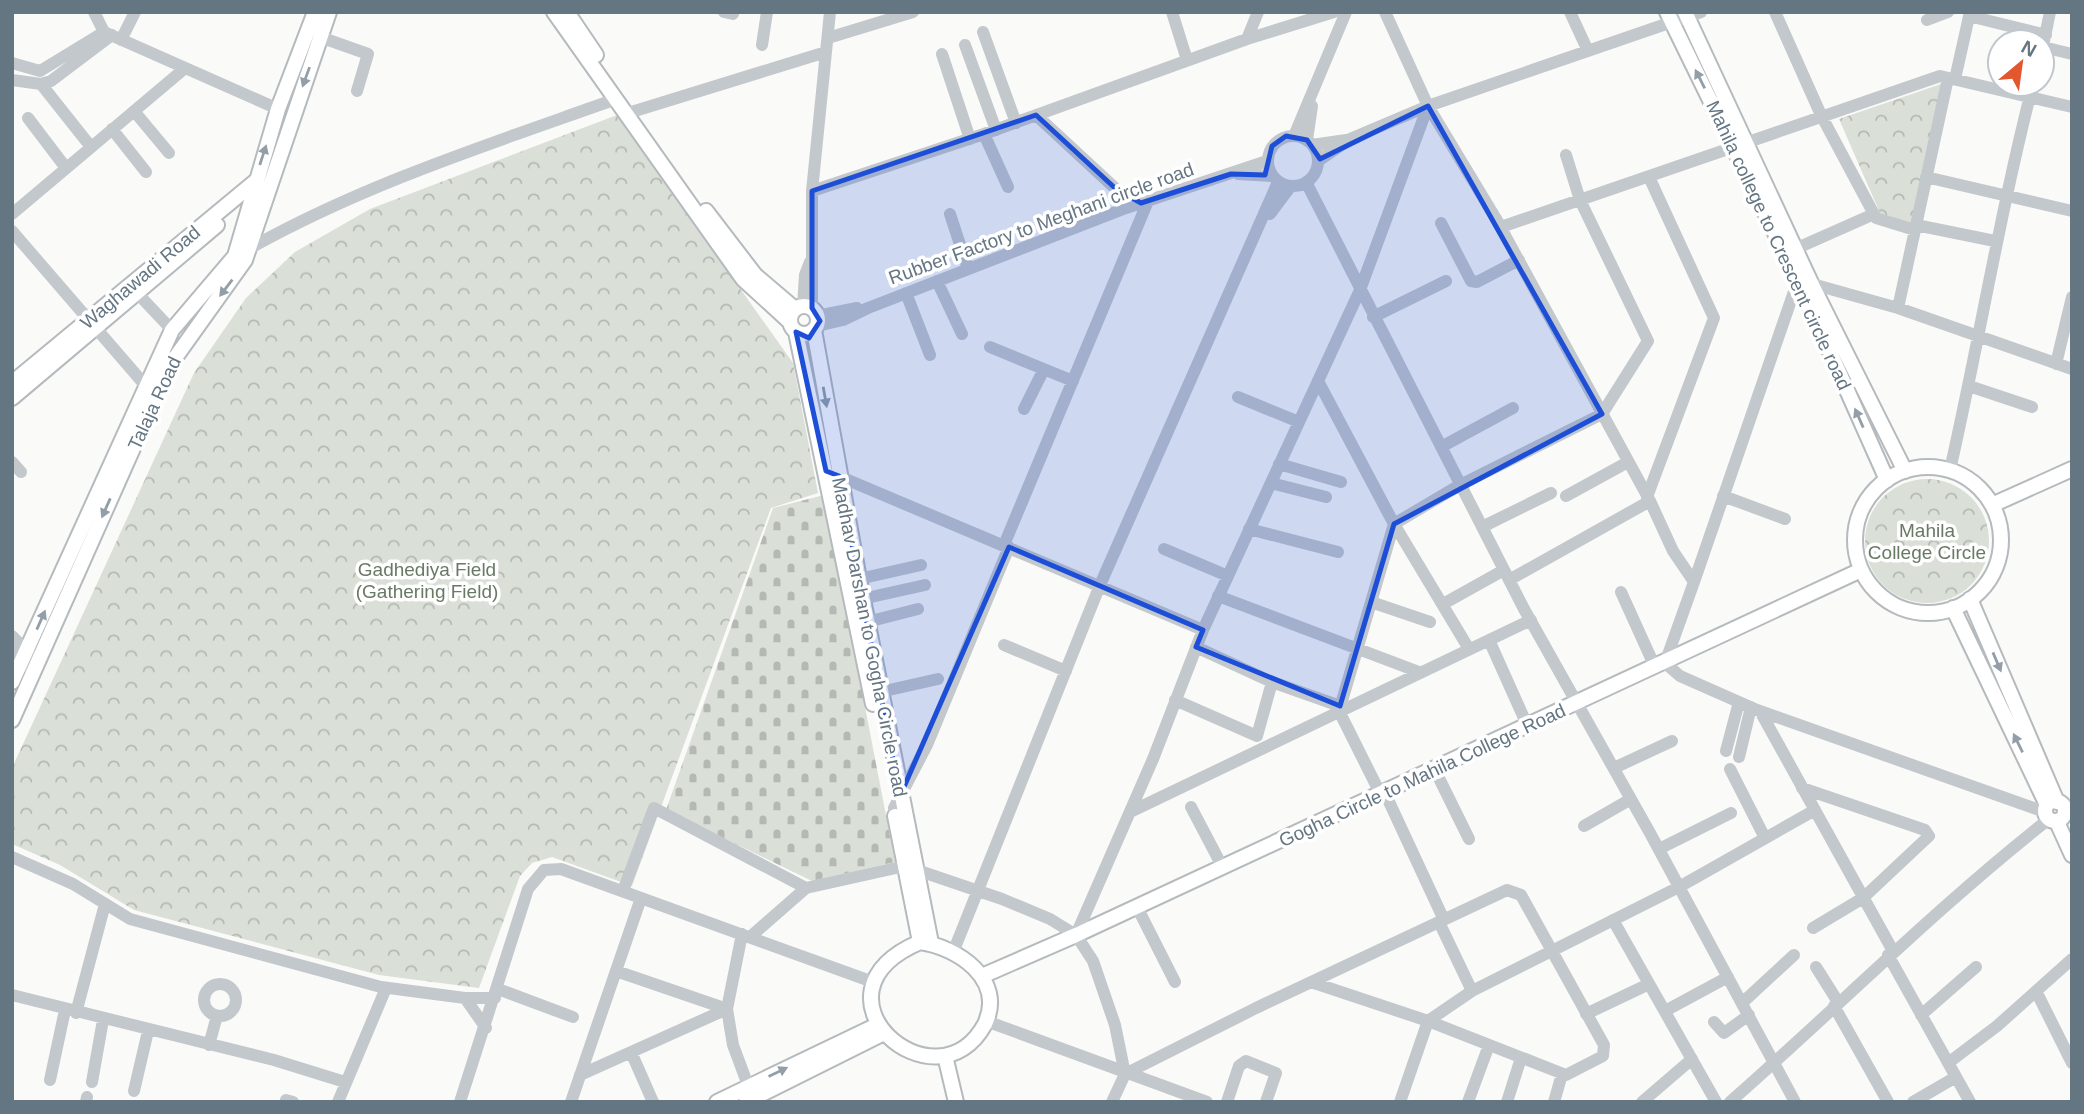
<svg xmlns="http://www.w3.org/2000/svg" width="2084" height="1114" font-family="Helvetica,sans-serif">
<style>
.forest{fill:url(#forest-crowns)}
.cemetery{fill:url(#cemetery-stones)}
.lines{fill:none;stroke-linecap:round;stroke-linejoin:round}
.major-casing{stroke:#b5babe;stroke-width:18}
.minor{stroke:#c3c8cc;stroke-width:12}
.major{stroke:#fff;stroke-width:14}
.oneway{fill:#939fa8}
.marked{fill:#1d4ed8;fill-opacity:0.2;stroke:#1d4ed8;stroke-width:5;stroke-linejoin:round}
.labels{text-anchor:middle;stroke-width:7;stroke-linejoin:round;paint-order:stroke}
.street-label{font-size:19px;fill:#657683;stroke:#fff}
.park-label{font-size:19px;fill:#687a64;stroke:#fff}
</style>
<defs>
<pattern id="forest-crowns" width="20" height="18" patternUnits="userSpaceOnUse" patternTransform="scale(1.75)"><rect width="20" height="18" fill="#dadfd7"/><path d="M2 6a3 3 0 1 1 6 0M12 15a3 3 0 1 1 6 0" fill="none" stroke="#b4b9b4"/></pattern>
<pattern id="cemetery-stones" width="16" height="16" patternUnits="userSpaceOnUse" patternTransform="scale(1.75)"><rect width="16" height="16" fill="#dadfd7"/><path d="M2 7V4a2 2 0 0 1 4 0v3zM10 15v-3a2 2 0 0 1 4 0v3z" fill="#b4b9b4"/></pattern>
</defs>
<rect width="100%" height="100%" fill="#fafaf8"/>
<path class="forest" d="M 1941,84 L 1911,223 L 1880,213 L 1839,119 Z
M 617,115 L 793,363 L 818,493 L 771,508 L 632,886 L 552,857 L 532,863 L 520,876 L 479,988 L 379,975 L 134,910 L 60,865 L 12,844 L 12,768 L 194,373 L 246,298 L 295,252 L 370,209 Z
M1865 541a62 62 0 1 1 124 0a62 62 0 1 1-124 0Z"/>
<path class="cemetery" d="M 824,495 L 895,862 L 812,881 L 666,810 L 773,508 Z"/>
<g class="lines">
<defs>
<path id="major" d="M 554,12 L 743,279 L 789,321
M 567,12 L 596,55
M 1667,12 L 1798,280 L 1887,480
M 1685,12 L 1812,285 L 1905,471
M 706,211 L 755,275 L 795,309
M790 320a14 14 0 1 1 28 0a14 14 0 1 1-28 0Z
M 814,330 L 859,579 L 931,943
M 796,332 L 873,704
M 12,383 L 256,181
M 12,398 L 217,225
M1855 540a73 73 0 1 1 146 0a73 73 0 1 1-146 0Z
M 1992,505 L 2072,469
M 1970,599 L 2057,802
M 1953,608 L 2047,805
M 12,682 L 172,330 L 235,256 L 278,109 L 315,12
M 12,720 L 170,365 L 245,260 L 329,12
M2045 811a10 10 0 1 1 20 0a10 10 0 1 1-20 0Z
M 895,816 L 920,942
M 2057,822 L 2072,855
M 920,942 C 957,947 1006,979 985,1024 C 936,1114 798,994 920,942 Z
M 982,976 L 1076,935 L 1861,570
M 946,1060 L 956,1102
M 717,1102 L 875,1026
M 746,1102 L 882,1034"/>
</defs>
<use href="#major" class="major-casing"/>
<path class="minor" d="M 94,12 L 104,32 L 278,109
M 724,12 L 733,14
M 1172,12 L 1187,60
M 1258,12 L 1247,39 L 1334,12
M 1385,12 L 1428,106 L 1501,227 L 1940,76 L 2072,107
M 1570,12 L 1588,51
M 1775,12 L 1821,115 L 1876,218 L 1915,230 L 1948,78
M 1969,16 L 2046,35
M 1927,20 L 1948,12
M 983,32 L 1016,123
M 320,37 L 368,54 L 357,91
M 828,38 L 913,12
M 121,40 L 135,12
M 762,45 L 767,12
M 965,45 L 996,130
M 2043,47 L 2072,54
M 2042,51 L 2050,12
M 942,54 L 970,139
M 12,63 L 40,71 L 104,32
M 1955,79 L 1970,12
M 12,80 L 41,84 L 51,81 L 112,35
M 41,84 L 91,147
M 134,111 L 169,153
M 625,114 L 826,52
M 1036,115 L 1116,189 L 1141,203
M 28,118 L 66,168
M 112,129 L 146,172
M 984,134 L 1008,187
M1268 161a25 25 0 1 1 50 0a25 25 0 1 1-50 0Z
M 1294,136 L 1346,12
M 1307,140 L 1312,106
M 1312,145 L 1346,140
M 1318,161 L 1350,139 L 1428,106 L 1701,12
M 1238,174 L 1272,176
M 1926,177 L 2072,211
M 1306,182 L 1524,609 L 1650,833 L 1795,1102
M 812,191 L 984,134 L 1247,39
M 12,214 L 184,69
M 950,214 L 968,269
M 1270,214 L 1291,186
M 1495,217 L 1650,501 L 1673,551 L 1694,582 L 1665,663 L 1680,676 L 1757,710 L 2045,812
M 1441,223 L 1471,281 L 1477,282 L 1519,260
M 1916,225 L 1995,241
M 12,231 L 151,392
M 1795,249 L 1874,214
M 245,251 C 361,185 490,144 616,99
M 937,281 L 962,334
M 906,293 L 930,355
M 138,294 L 172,330
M 803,306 L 805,275 L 810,262
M 812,308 L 812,191 L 830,12
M 1898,308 L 1915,230
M 817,316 L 857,308
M 1373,317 L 1446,281
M 817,326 L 843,320 L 868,308 L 1126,208 L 1267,161
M 990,347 L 1073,381
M 2056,364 L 2072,297
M 1318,381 L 1394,524 L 1469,649
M 1969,386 L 2032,407
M 1238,397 L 1299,422
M 1024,409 L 1044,369
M 1441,447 L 1513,408
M 12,462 L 21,472
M 1279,464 L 1341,482
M 1950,470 C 1979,342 2000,212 2033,84
M 836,475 L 1203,630
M 1271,483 L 1326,497
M 1566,496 L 1628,462
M 1723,496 L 1785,519
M 1647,497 L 1714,318 L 1649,177
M 1482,527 L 1551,493
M 1249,529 L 1338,552
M 1004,545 L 1148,201
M 1164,549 L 1228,576
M 859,579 L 921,565
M 1509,580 L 1650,501
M 1694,582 L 1798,280 L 1898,308 L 2072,369
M 1621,592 L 1655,667
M 1218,596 L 1419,672
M 862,599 L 925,585
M 1371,602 L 1430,622
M 1443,604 L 1504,570
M 867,622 L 918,609
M 12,636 L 30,655
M 1489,640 L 1528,727
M 1004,645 L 1066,671
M 1196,647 L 1272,682 L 1340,706
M 12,649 L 28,667
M 880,692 L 938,679
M 1175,700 L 1257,736 L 1272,682
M 1760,711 L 1893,951
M 1726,751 L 1739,702
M 1739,757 L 1751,707
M 1614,768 L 1672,741
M 1730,769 L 1765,838
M 1435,770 L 1469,839
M 1802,788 L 1925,830 L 1929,836 L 1863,898 L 1813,928
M 1385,793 L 1444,920
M 1381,795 L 1339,711 L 1394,524 L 1460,485 L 1602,414 L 1648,341 L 1580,200 L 1566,155
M 1191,807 L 1222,866
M 894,808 L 927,745 L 1009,547
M 2064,808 L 2072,804
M 1130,812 L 1531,620
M 1584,826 L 1631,799
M 1659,849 L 1731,813
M 12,857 L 73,884 L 130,919 L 381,987 L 465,998 L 495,998
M 623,891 L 654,808 L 806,888
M 1137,907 L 1175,982
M 1613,920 L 1716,1102
M 742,934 L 727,1009 L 733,1045 L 752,1096
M 1076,935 L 1153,759 L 1203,630 L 1360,290 L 1428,106
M 750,937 L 806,888 L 905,866 L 1002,899 L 1050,919 L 1076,935 L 1093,961 L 1115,1025 L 1125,1074 L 1112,1102
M 954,950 L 1100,585 L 1278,182
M 1888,955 L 1970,1102
M 1816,967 L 1838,1002
M 616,971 L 727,1009
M 1311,982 L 1428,1021 L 1472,991 L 1439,922
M204 1000a16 16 0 1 1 32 0a16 16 0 1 1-32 0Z
M 498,989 L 573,1017
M 1472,991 L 1679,887 L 1815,810
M 2036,991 L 2072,1063
M 12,995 L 274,1060 L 345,1082
M 465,998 L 486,1028
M 1742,1003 L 1794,955
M 1834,1006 L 1888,1102
M 1665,1011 L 1728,977
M 76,1013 L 105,904
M 1586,1014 L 1649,984
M 1921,1015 L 1976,967
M 986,1021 L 1207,1102
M 1714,1022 L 1724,1033 L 1749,1015
M 209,1045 L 217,1016
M 631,1052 L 653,1102
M 1948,1063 L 1997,1026 L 2072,959
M 1125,1074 L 1256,1008 L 1507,890 L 1521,895 L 1604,1045 L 1603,1056 L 1566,1075 L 1428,1021 L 1400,1102
M 580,1075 L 727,1009
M 50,1080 L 65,1010
M 92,1082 L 103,1020
M 134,1091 L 148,1031
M 286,1100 L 293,1102
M 86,1102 L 87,1097
M 338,1102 L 386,988
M 460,1102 L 528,889 L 544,870 L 561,869 L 873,982
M 571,1102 L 641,898
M 1227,1102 L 1239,1066 L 1246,1061 L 1276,1073 L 1266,1102
M 1468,1102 L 1489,1045
M 1507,1102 L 1521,1058
M 1554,1102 L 1562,1074
M 1642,1102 L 1692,1059
M 1730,1102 C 1837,1008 1937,907 2049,819
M 1913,1102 L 1956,1077"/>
<use href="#major" class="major"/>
</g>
<defs><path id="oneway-solid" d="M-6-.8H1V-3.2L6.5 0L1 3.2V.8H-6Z" transform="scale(1.75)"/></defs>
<g class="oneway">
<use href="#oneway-solid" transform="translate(306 77) rotate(110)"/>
<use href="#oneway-solid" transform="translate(1700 79) rotate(-117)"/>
<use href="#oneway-solid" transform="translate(263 155) rotate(-72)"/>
<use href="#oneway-solid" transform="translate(226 288) rotate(127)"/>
<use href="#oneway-solid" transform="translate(825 397) rotate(80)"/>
<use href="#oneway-solid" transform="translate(1859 418) rotate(-114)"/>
<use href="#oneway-solid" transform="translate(106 508) rotate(114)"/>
<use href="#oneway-solid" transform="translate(41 620) rotate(-66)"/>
<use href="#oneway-solid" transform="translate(1997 662) rotate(67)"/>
<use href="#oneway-solid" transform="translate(2018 743) rotate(-116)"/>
<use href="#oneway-solid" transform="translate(778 1072) rotate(-26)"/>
</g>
<path class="marked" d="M 1428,106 L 1602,414 L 1394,524 L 1340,706 L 1196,647 L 1203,630 L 1009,547 L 900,796 L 839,476 L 826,471 L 796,332 L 809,338 L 820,321 L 812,308 L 812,191 L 1036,115 L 1116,189 L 1141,203 L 1231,174 L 1265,175 L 1272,146 L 1286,136 L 1307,140 L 1320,159 Z"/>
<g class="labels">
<g class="street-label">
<text transform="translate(1041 223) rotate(-20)" y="7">Rubber Factory to Meghani circle road</text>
<text transform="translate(1779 245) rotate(65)" y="7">Mahila college to Crescent circle road</text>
<text transform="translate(140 277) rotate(-40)" y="7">Waghawadi Road</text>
<text transform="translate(154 403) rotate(-65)" y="7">Talaja Road</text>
<text transform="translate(870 637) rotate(79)" y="7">Madhav Darshan to Gogha Circle road</text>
<text transform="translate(1422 775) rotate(-25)" y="7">Gogha Circle to Mahila College Road</text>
</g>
<g class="park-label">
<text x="1927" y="537">Mahila<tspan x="1927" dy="22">College Circle</tspan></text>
<text x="427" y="576">Gadhediya Field<tspan x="427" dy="22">(Gathering Field)</tspan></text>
</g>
</g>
<rect width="2084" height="1114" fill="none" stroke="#657683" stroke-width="28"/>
<g transform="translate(2021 63) rotate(29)"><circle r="33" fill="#ffffff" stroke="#c1c8cd" stroke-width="2"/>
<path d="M0-5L12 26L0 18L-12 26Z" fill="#e4572e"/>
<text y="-10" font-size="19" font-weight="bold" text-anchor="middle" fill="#657683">N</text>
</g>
</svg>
